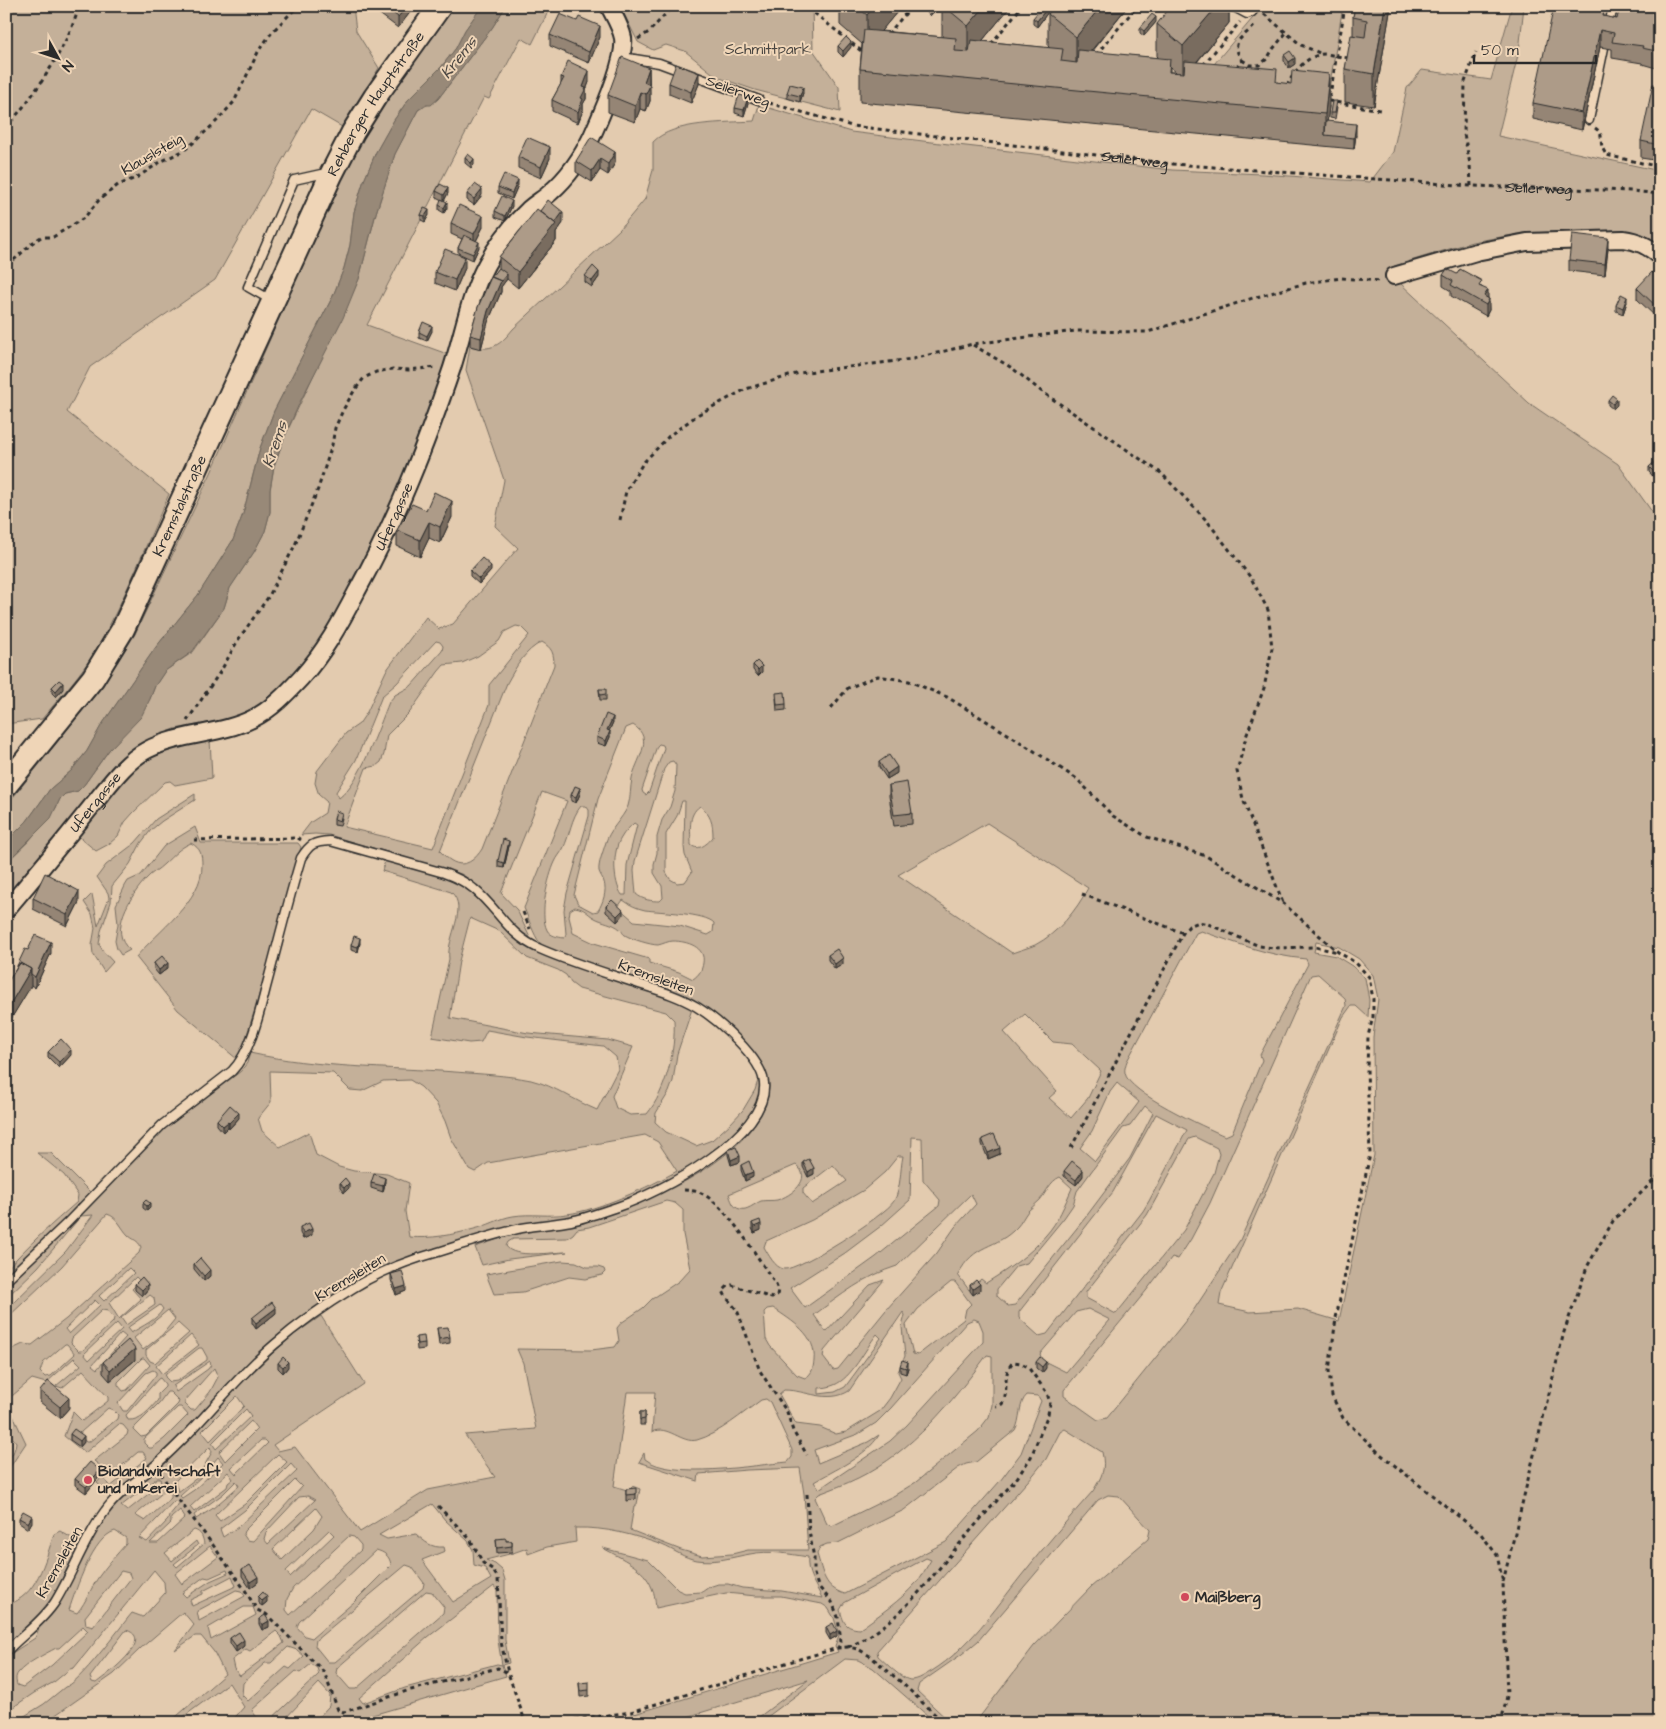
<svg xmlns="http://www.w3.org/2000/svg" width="1666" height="1729" font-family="'Architects Daughter',sans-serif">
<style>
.green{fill:#c4b099;stroke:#786e62;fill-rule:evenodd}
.water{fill:#988978;stroke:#6c6359}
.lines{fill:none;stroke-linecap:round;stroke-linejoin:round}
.service-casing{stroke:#2b2b2b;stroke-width:11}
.minor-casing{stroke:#2b2b2b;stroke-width:20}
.secondary-casing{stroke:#2b2b2b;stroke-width:26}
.path{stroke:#2b2b2b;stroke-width:3;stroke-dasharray:4 4;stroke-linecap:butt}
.service{stroke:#efd5b7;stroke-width:8}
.minor{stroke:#efd5b7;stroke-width:16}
.secondary{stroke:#efd5b7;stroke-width:22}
.wall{fill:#958575;stroke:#2b2b2b;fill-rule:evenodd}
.shaded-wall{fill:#796c5f;stroke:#2b2b2b}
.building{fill:#ad9b88;stroke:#2b2b2b}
.poi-dot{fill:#d1495b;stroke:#efd5b7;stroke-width:2}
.labels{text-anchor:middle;stroke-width:4;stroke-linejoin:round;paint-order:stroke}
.park-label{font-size:15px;fill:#4a4641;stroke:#efd5b7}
.street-label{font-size:15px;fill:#2b2b2b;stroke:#efd5b7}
.poi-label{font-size:15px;font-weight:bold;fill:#2b2b2b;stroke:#efd5b7;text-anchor:start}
.water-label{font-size:16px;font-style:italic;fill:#4c4742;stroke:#efd5b7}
</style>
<rect width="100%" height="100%" fill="#e3cbaf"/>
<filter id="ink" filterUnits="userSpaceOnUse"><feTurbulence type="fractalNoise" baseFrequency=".02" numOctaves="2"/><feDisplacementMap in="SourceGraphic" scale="10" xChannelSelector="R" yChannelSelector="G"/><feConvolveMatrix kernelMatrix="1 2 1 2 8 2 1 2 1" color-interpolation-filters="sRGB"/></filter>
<g filter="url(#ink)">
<path class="green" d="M 6,6 L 353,6 L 356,31 L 379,68 L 342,127 L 311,109 L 215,280 L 90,367 L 67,412 L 169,494 C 146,545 125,598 98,647 C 82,673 61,696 42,719 L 6,724 Z
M 453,6 L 482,6 L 465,30 L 456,48 L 442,66 L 408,100 L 394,120 L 376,152 L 363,183 L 354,212 L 350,245 L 344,268 L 333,296 L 274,411 L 260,448 L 243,514 L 233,540 L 198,595 L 156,647 L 101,726 L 87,751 L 71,771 L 50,789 L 27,821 L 6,842 L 6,806 L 103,685 L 135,634 L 211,473 L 340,180 L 361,137 L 383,103 Z
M 506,6 L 551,6 L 532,44 L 521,38 L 489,99 L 484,97 L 367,325 L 450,355 L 424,433 L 374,547 L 319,644 L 297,672 L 273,695 L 249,713 L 223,720 L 175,729 L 147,740 L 134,749 L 66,825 L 6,897 L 6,863 L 29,841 L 56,808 L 60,799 L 65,794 L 78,791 L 84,785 L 109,750 L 150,699 L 155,686 L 165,671 L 193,652 L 224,608 L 230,588 L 254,552 L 265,531 L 270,512 L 270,490 L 274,466 L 284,438 L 359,279 L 376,213 L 395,154 L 418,110 L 438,99 L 492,28 Z
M 620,6 L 812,6 L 813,50 L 839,87 L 840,112 L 755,90 L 717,77 L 685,51 L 666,45 L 653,50 L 638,42 Z
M 1263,6 L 1343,6 L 1328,95 L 1209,70 Z
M 1512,6 L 1524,6 L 1519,51 L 1498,136 L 1660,171 L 1660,247 L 1639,234 L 1624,230 L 1524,233 L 1472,242 L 1394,266 L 1400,283 L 1529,403 L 1618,464 L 1660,523 L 1660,1723 L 975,1723 L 1034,1646 L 1091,1587 L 1148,1539 L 1150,1530 L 1119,1496 L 1108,1495 L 1098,1500 L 978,1641 L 962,1654 L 919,1684 L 917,1691 L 951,1723 L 936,1723 L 873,1668 L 858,1660 L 845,1659 L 759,1723 L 751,1723 L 808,1680 L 667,1723 L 576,1723 L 631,1715 L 838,1652 L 835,1646 L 839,1635 L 834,1618 L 828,1608 L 822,1604 L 781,1596 L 756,1596 L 726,1593 L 656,1608 C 655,1601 655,1594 652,1588 C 644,1567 622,1559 603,1548 L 648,1560 L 678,1590 L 685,1593 L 702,1592 L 709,1587 L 718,1584 L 728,1584 L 742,1588 L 782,1591 L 822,1598 C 815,1584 806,1573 808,1557 C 789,1554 769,1550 750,1554 C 732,1557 716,1563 697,1560 C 684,1558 674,1550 662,1545 C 634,1535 606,1527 575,1528 L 576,1542 L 547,1547 L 528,1554 L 527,1548 L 513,1553 L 486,1560 L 495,1564 L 502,1570 L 505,1580 L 505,1640 L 509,1663 L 502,1665 L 506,1676 L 345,1723 L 313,1723 L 329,1706 L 330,1695 L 319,1683 L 281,1723 L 267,1723 L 319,1674 L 317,1668 L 311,1664 L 300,1673 L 296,1671 L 252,1710 L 260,1723 L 255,1723 L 251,1718 L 245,1717 L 239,1723 L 230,1723 L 244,1707 L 229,1683 L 175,1723 L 169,1723 L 225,1674 L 214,1652 L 201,1636 L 195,1636 L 175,1650 L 194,1625 L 183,1612 L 141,1648 L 114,1674 L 44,1723 L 6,1723 L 6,1713 L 13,1713 L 18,1720 L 44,1704 L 65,1687 C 77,1686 121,1626 132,1613 L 143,1617 L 165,1593 L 164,1582 L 154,1570 L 74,1668 L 70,1669 L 54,1682 L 34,1693 L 6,1712 L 6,1659 L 12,1653 L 35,1638 L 39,1628 L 57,1606 L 94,1534 L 111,1509 L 126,1494 L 159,1467 L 219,1405 L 275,1351 L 295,1334 L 321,1316 L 364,1384 L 273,1445 L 278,1451 L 295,1447 L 360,1532 L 428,1490 L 495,1477 L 465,1435 L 536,1429 L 523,1363 L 517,1349 L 591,1350 L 615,1347 L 619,1341 L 617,1328 L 621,1323 L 643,1308 L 652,1299 L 679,1281 L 690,1269 L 683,1234 L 683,1210 L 675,1203 L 666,1201 L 589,1227 L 577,1229 L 573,1234 L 567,1238 L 513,1239 L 508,1242 L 506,1246 C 514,1259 552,1252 567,1252 L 509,1259 L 482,1265 L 475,1247 C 490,1242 506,1236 522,1232 C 539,1229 557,1229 574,1225 C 633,1209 725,1173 758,1119 C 773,1095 773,1076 754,1054 C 734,1029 708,1006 679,993 C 668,988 657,985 646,982 C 620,973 593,965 567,955 C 559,952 546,950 540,943 C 533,934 529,919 524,908 L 567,801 L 542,792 L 501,893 L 517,910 L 532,942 C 526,937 519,932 514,927 C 493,907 487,890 461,874 L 329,835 L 315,834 L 301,835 L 311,822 L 325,813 L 327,802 L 319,795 L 315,783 L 317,771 L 346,733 L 359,724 L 367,712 L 386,671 L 426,617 L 439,629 L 453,624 L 518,548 L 495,526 L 504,480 L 466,370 L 470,346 C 492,352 500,345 513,329 L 620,229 L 645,199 L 653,170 L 653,142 C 673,121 725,123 754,121 L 759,105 L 851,132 L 923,141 L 1172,170 L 1262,174 L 1370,182 L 1393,152 L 1407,88 L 1422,70 L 1491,80 ZM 516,626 L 521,627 L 529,635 L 489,685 L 489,705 L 433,848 L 344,827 L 366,768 L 376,766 L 381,762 L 384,754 L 387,735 L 410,712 L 438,672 L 444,665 L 462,663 L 478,656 L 499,641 L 504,632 ZM 436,641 L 440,642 L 443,646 L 442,651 L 411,686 L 395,695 L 389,702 C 378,729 361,781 339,798 L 336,792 L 356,760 L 382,696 L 396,684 ZM 542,642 C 552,648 554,653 554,665 L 482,849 C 469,869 455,868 440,851 L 507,683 C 516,667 525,650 542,642 ZM 633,725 C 656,739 635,761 632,779 C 630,788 631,797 628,806 C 622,820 609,829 605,845 C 603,852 598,864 599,871 C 600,875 603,878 604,882 C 607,892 603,902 598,911 L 593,912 L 578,904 L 574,895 L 598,799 L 626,728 ZM 659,744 L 663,745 L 664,748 L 649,792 L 646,795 L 643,793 L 642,790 L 657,746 ZM 673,761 L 676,765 L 675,791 L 670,807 L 662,820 L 657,837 L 657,853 L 654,864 L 654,873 L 662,886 L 663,898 L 660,901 C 651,901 643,900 636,894 L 634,871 L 635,861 L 664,769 L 669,762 ZM 682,801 L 685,801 L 684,847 L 685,855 L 692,872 L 685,882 L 677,883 L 670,879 L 666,872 L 666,834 L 677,816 ZM 581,806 L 586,806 L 589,810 L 589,816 L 567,893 L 564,910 L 566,934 L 564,938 C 558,937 550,936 547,930 C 539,914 548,877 555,862 C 557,857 561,853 563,849 C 570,835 571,818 581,806 ZM 700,806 C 711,815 713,823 713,837 C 708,843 699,852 691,845 C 691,831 687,815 700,806 ZM 634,823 L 637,825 L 627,865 L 626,895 L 622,895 C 613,882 612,852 621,838 C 624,832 630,827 634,823 ZM 987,823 L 1088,888 C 1076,911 1058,933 1035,945 C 1028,948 1020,950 1012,953 L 898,875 ZM 623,900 C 630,905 636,908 645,910 C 660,912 705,913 714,923 L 713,932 L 708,935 L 680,926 L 634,921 L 618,907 ZM 575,907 C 586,909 586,913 595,918 C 602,922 613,923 620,929 C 623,931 621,932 625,935 C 631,939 651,945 658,945 C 663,944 668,941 673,941 C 687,941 706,947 703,963 C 702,970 699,975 693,979 L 679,972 L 649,963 L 649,959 L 594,943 L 573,933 L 569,917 L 570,910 ZM 1201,931 C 1236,943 1269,956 1306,959 L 1308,964 L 1260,1055 L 1262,1060 L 1232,1133 L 1225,1136 C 1205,1127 1128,1093 1125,1073 C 1124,1069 1126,1064 1127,1061 L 1196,933 ZM 1316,942 L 1339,947 L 1359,959 L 1373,975 L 1378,999 L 1373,1037 L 1374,1155 L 1339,1321 L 1298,1309 L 1250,1312 L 1219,1305 L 1221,1293 L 1343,1017 L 1351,1006 L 1356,1006 L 1368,1017 L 1369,1000 L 1365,978 L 1352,966 L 1336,956 L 1314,952 ZM 1318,974 L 1345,998 L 1346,1006 L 1240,1240 L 1191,1314 L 1107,1418 L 1098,1420 L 1064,1396 L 1064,1390 L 1146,1291 L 1172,1257 L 1178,1259 L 1191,1239 L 1210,1203 L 1311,975 ZM 1025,1014 L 1053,1042 L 1072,1044 L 1101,1071 L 1088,1098 L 1071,1118 L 1049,1098 L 1057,1091 L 1004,1032 ZM 1117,1083 L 1139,1102 L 1095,1161 L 1080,1148 L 1092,1131 L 1110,1092 ZM 1145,1106 L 1153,1113 L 1130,1158 L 1085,1218 L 1015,1305 L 1008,1306 L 997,1296 L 997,1289 L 1016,1266 L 1027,1263 L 1064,1218 L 1073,1205 L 1077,1191 L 1123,1128 L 1130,1126 ZM 1156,1114 L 1187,1130 L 1149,1201 L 1143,1211 L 1047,1334 L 1039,1336 L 1019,1318 L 1019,1312 L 1113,1192 ZM 912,1137 L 922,1138 L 923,1180 L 940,1200 L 939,1206 L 876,1257 L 805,1308 L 790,1288 L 845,1253 L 881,1226 L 910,1200 ZM 1195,1137 L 1217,1148 L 1219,1154 L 1214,1173 L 1184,1230 L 1116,1314 L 1086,1298 L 1086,1292 L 1147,1215 L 1189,1139 ZM 898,1156 L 903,1156 C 900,1170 901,1189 894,1201 C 886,1215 798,1271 784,1269 C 775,1268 768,1254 764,1247 L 766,1241 L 812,1220 L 864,1190 L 885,1172 ZM 796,1165 C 814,1179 791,1196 777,1200 C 772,1201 766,1200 761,1201 C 754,1204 747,1211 740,1209 C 733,1208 731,1199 729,1194 ZM 833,1165 L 847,1181 L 812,1204 L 803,1193 L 803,1188 ZM 1060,1177 L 1072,1188 C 1065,1204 1058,1222 1046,1235 C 1030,1255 1007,1270 986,1283 L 981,1279 L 969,1290 L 958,1275 C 974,1242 996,1250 1017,1227 C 1021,1223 1024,1216 1028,1211 C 1032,1207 1036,1204 1040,1200 C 1046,1193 1050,1181 1060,1177 ZM 971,1194 L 976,1204 L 955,1227 L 937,1253 L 886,1310 L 838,1369 L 833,1370 L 823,1357 L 824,1351 L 884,1280 L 870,1285 L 826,1332 L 814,1315 C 841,1295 865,1276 897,1266 ZM 951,1282 L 955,1282 L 971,1304 L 966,1309 L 964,1319 L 918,1355 L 913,1354 L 906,1325 L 918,1309 ZM 773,1308 C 792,1321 817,1335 814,1361 C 813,1369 812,1374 805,1378 L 797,1375 L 770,1346 L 766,1339 L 764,1312 L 767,1309 ZM 1088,1309 L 1110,1320 L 1066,1372 L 1042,1360 L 1040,1354 L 1076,1312 ZM 903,1312 L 905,1315 L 902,1327 L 905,1356 L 898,1372 L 901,1378 L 890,1398 L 880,1411 L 846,1432 L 836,1434 L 820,1427 L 796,1424 L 779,1394 L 784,1390 C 806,1390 828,1404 849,1391 ZM 974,1319 L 979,1321 L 983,1331 L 983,1342 L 907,1425 L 890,1441 L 819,1489 L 814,1482 C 834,1470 867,1456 879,1435 L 868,1442 L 818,1463 L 814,1450 L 858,1434 L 876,1423 L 891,1408 L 967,1322 ZM 877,1334 L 881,1338 L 845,1387 L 835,1392 L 819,1394 L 819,1388 C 824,1388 829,1387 834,1385 C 852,1378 865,1349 877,1334 ZM 987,1355 L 992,1356 L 992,1405 L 989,1417 L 978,1431 L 916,1482 L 895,1495 L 832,1526 L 827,1524 L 815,1498 L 819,1494 C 832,1489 846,1484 858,1478 C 913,1451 951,1403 987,1355 ZM 627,1392 L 655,1392 L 652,1432 C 667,1424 682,1444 697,1440 C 719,1434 743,1413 761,1400 L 766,1399 L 770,1402 L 792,1450 L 792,1457 L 788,1462 C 755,1465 671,1480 645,1459 L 644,1453 L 639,1462 L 698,1481 L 699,1474 L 747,1470 L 800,1468 L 804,1494 L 808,1550 L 748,1550 L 732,1554 L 702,1556 L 681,1550 L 630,1530 L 634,1506 L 637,1504 L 640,1489 L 632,1486 L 630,1491 L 614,1486 ZM 1027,1395 L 1038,1396 L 1041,1401 L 1021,1453 L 1000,1481 L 946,1542 L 845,1594 C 824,1588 823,1573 817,1554 L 820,1547 L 827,1544 L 838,1543 L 904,1510 L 958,1468 L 966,1464 L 976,1462 L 1015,1430 C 1021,1420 1018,1403 1027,1395 ZM 237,1396 L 244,1406 L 210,1441 L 202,1431 ZM 246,1409 L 251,1416 L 216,1449 L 212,1443 ZM 251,1421 L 257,1429 L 225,1461 L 219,1452 ZM 1065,1429 L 1102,1452 C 1106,1470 1102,1476 1093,1491 C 1068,1519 1044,1547 1021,1576 C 994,1610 970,1647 932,1671 C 926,1674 919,1680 911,1680 C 902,1680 885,1662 878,1656 L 877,1651 L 1034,1474 L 1046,1459 L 1060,1432 ZM 261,1440 L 265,1440 L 268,1443 L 236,1474 L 231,1468 ZM 210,1447 L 212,1452 L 198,1477 L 178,1492 L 175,1481 ZM 278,1454 L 287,1462 L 245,1504 L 220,1521 L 215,1515 ZM 218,1457 L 223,1463 L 194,1490 L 182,1498 L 180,1496 L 202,1476 ZM 291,1464 L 297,1471 L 238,1527 L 223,1537 L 220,1529 L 245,1510 ZM 228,1472 L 233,1479 L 228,1483 L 227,1487 L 194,1512 L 190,1507 ZM 157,1478 L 160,1478 L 161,1484 L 127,1511 L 121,1506 ZM 295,1480 L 302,1487 L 253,1541 L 247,1540 L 243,1534 L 244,1531 ZM 236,1481 L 239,1486 L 212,1509 L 196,1519 L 194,1515 L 223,1494 ZM 166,1490 L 171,1493 L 171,1498 L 145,1521 L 135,1515 ZM 308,1496 L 315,1500 L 268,1544 L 264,1539 L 266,1532 L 299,1497 ZM 174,1501 L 178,1502 L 178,1505 L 169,1516 L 168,1520 L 147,1542 L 139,1538 ZM 432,1504 L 445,1520 L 468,1541 L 473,1550 L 474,1565 L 485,1568 L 491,1579 L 453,1602 L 422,1560 L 445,1551 L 444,1547 C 431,1548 425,1542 416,1534 L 387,1539 L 379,1535 ZM 316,1508 L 322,1516 L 314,1529 L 282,1560 L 273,1549 ZM 180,1510 L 185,1518 L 158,1543 L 150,1543 L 171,1523 L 171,1518 ZM 194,1530 C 201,1532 203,1537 204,1544 L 177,1567 L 174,1564 L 198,1545 L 196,1541 L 172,1561 L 165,1553 ZM 329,1530 L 334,1535 L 290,1577 L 286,1571 ZM 115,1531 L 126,1538 L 126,1544 C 117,1554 108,1564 100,1575 C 91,1587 87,1601 77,1613 L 69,1610 C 76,1589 93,1537 115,1531 ZM 349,1536 L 354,1537 L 361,1545 L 361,1550 L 290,1615 L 286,1610 L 287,1599 L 293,1588 ZM 210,1546 L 218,1557 L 182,1584 L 175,1574 ZM 376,1550 C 384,1552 390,1556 391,1565 L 354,1602 L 312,1638 L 305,1636 L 297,1627 L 299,1622 ZM 926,1558 L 931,1560 C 926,1568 922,1576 916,1583 C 900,1601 879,1615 860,1629 C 845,1628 844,1623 840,1610 L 844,1603 ZM 406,1565 L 412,1567 L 424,1583 L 423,1588 L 335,1662 L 328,1662 L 315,1646 L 316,1640 ZM 227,1570 L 228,1573 L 210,1581 L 186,1597 L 182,1593 L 204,1577 L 209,1578 ZM 121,1571 L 129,1573 L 131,1578 L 93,1627 L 86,1625 L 85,1617 ZM 232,1576 L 236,1586 L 192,1606 L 190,1600 L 203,1594 L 203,1591 ZM 494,1586 L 497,1591 L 498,1641 L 502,1665 L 497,1664 L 405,1688 L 363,1703 L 359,1698 L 428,1637 ZM 236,1590 L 241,1591 L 245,1596 L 199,1621 L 197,1611 ZM 426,1591 L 432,1592 L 444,1607 L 443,1613 L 356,1689 L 350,1689 L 336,1673 L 337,1668 ZM 244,1607 L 253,1607 L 256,1615 L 211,1640 L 208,1628 ZM 83,1626 L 88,1631 L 52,1665 L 23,1687 L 17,1685 C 16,1681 15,1677 18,1673 C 26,1663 45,1654 56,1648 L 59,1648 ZM 126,1630 C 157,1639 105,1676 96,1683 L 92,1682 L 90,1677 ZM 276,1631 L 281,1636 L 284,1643 L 240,1676 L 234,1669 L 232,1660 L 246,1649 L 250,1651 ZM 288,1647 L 297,1650 L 304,1656 L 290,1669 L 286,1667 L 248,1701 L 242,1695 L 243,1683 L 265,1663 L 271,1663 Z
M 210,739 L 212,778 L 175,785 L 170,781 L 165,782 L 133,813 L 125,822 L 118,836 L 109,844 L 96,851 L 77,835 C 96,814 127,769 151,756 C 168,747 191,744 210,739 Z
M 195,794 L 195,800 L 162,821 L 151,830 L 141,843 L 130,864 L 112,886 L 111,902 L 101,931 L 99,944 L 103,951 L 113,962 L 104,972 L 93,954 L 92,945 L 95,928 L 92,914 L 84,902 L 92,894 L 98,926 L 109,898 L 108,893 L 97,877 L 106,865 L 135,843 L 156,819 Z
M 195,827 L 201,843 L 298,843 L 301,847 L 255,1009 L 242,1050 L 237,1059 L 178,1010 L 136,957 C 157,932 203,900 202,865 C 202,854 201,849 191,843 C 179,848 173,856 164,864 C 158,870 151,873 146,879 C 131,895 107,932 130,950 L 121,955 L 117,949 L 115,941 L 118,924 L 116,905 L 125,886 L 128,881 L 141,875 L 164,846 Z
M 385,861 C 413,869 448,873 470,892 C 493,911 507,937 535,951 C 585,976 642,983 692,1009 L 677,1054 L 673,1081 L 669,1092 L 656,1113 L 655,1122 L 666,1132 L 696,1146 L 712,1140 L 730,1124 L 743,1110 L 755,1090 L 759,1077 C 766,1096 751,1116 738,1130 C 694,1173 631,1202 572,1217 C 555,1221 537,1221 520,1225 C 485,1233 450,1245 415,1255 C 392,1262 370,1273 350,1285 C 322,1303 293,1322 268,1344 C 237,1372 211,1405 182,1435 C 161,1457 135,1476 112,1496 L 97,1483 L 107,1471 L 94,1461 L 127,1435 L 128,1431 L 123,1425 L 119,1424 L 85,1453 L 64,1436 L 73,1412 L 82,1421 L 108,1401 L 108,1397 L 83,1370 L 62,1388 L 56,1386 L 81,1365 L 74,1358 L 46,1383 L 32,1379 L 6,1401 L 26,1443 L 6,1473 C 6,1458 15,1456 16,1442 L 13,1438 L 8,1438 L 6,1440 L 6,1415 L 8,1412 L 6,1410 L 6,1352 L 23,1344 L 32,1345 L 66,1319 L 139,1253 L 141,1247 C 138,1240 133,1240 128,1235 C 121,1228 118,1217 107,1214 L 62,1266 L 6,1319 L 6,1310 L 66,1251 L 93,1215 L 81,1216 L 38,1267 L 6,1298 L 6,1287 L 69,1227 L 144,1149 L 166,1128 L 241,1071 L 247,1063 L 250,1053 C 317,1068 386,1067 455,1072 C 480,1074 506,1075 531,1080 C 555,1086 575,1101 597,1110 L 618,1069 L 616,1057 L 603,1046 L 527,1037 L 487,1030 L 481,1042 L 469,1043 L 432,1037 L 449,959 C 446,937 469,908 451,892 L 382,871 ZM 470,918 L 499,931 L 527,958 L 558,970 L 566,975 L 571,983 L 579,989 L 666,1012 L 674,1020 C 676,1050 666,1091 647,1114 L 630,1115 L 616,1108 L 612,1096 L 633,1047 L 608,1040 L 528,1033 L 450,1018 L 459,961 ZM 270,1071 L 333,1073 L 350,1090 L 362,1091 L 383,1081 L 410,1080 L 421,1087 L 436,1103 L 445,1121 L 451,1138 L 469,1169 L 475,1172 L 488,1163 L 645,1135 L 658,1142 L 677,1171 C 649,1187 599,1210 567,1214 C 549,1217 531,1213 513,1216 C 500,1218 487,1226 474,1229 C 452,1235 431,1239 409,1237 L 405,1211 L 409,1183 L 387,1174 L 354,1171 L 339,1167 L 316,1155 L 309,1132 L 280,1147 L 262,1131 L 258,1118 L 271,1102 ZM 129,1268 L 134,1273 L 104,1301 L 99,1296 ZM 136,1277 L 140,1281 L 132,1289 L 141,1299 L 119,1319 L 109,1303 ZM 150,1295 L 154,1298 L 155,1305 L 126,1325 L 121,1318 ZM 95,1300 L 100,1305 L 69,1334 L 65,1329 ZM 160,1305 L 163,1309 C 157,1320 142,1326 131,1333 L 127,1328 ZM 102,1310 L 108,1311 L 114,1318 L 113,1322 L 82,1351 L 79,1351 L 71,1343 L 72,1338 ZM 168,1310 L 175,1319 L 162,1335 L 143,1350 L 134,1338 ZM 117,1323 L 122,1329 L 89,1360 L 84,1354 ZM 178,1323 L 189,1333 L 155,1363 L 150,1361 L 146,1355 L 146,1350 ZM 121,1333 L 126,1337 L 97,1369 L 92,1365 ZM 191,1335 L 199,1345 L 162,1374 L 156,1366 ZM 65,1344 L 67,1344 L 75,1354 L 51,1376 L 45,1377 L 40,1372 L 43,1363 ZM 199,1348 L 202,1348 L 207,1357 L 207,1360 L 177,1381 L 170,1382 L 165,1377 L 166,1374 ZM 142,1358 L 144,1358 L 150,1365 L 127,1390 L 123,1391 L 118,1385 L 118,1382 ZM 210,1361 L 211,1365 L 208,1369 L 176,1392 L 173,1386 ZM 214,1368 L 218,1377 L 210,1392 L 195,1410 L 191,1410 L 185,1404 L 185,1401 ZM 153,1370 L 156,1372 L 156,1375 L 127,1411 L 123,1411 L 118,1403 L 146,1373 ZM 160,1378 L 165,1384 L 165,1387 L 158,1394 L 158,1400 C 150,1409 141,1421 128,1420 L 126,1415 L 158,1379 ZM 167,1392 L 170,1392 L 179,1401 L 178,1404 L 146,1436 L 141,1437 L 134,1430 L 135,1427 L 159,1403 ZM 178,1407 L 181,1407 L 188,1415 L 164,1439 L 152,1448 L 149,1448 L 144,1443 L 144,1439 ZM 108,1408 L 113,1410 L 118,1415 L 117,1419 L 89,1442 L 86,1442 L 80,1435 L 81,1432 ZM 138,1452 L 143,1452 L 147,1458 L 110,1487 L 105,1480 Z
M 37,1153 L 51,1153 L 91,1193 L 63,1222 L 6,1276 L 6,1270 C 28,1245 52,1224 77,1202 L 78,1195 L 64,1175 Z
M 562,1261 L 576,1262 L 587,1267 L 598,1267 L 604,1269 L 605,1272 L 602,1275 L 585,1279 L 569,1277 L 523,1292 L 494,1294 L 486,1274 Z
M 60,1531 L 80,1543 L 51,1601 L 32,1622 L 6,1645 L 6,1605 C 37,1597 45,1561 54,1534 Z"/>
<path class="water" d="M 482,6 L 506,6 L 492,28 L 438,99 L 431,105 L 425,105 L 418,110 L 395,154 L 376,213 L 359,279 L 343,318 L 300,402 L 284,438 L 274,466 L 270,490 L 270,512 L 265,531 L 254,552 L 230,588 L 224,608 L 192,652 L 165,671 L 155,686 L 150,699 L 141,717 L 109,750 L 84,785 L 78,791 L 65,794 L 60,799 L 51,818 L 6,863 L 6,842 L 27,821 L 50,789 L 71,771 L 87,751 L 101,726 L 156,647 L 198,595 L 233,540 L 243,514 L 260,448 L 274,411 L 333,296 L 344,268 L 350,245 L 354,212 L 363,183 L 376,152 L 394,120 L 408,100 L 442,66 L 456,48 L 465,30 Z"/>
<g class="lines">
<defs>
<path id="service" d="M 1232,6 L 1247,14 L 1252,12 L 1257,6
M 1609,26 L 1613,6
M 622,57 L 659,63 L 759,100
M 1589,120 L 1604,48
M 271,300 L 248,287 L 294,180 L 321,174 L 329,175
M 6,1281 L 66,1224 L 162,1125 L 232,1071 C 253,1049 260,1009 268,980 C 279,939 289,898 301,858 C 310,844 313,842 330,841 L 444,873 C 455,877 465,881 474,889 C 499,910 508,935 540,949 C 572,963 606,973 639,984 C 658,990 679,996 697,1007 C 718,1020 762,1058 764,1083 C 769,1136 660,1193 617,1207 C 602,1212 586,1218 571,1221 C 555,1224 538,1225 522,1228 C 493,1234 464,1244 435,1253 C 406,1261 379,1272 353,1288 C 325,1305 298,1324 274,1345 C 240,1374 213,1409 182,1440 C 172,1450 162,1460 151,1469 C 135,1482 117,1494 105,1511 C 84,1539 73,1573 55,1602 C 42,1622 22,1635 6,1652"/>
<g id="minor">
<path d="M 1394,276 L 1476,252 L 1527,242 L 1623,239 C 1638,241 1648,246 1660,256"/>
<path id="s2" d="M 6,910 C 35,876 63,842 91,807 C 107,788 124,762 147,750 C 179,733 220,735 252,719 C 271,710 287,693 301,678 C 324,653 341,622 357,591 C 397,518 425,447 452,368 C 463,334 469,297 486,265 C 497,245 512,225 528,210 C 535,203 544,199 551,192 C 568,177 582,157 592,136 C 601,116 626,59 623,38 C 621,27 614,16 609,6"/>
</g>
<g id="secondary">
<path id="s3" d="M 6,785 L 93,678 L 123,629 L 331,175 L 353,132 L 375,97 L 440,6"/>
</g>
</defs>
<use href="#service" class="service-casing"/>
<use href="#minor" class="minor-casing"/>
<use href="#secondary" class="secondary-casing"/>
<g class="path">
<path d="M 811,6 L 813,12 L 865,54"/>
<path d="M 1345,6 L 1329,101 L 1380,110"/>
<path d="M 1264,14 L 1301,45 L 1322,54"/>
<path d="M 888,34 L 912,6"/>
<path d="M 638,39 L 649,32 L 673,6"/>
<path d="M 991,44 L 1022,6"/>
<path d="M 1096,55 L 1137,6"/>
<path d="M 1242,60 L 1250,65 L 1259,65 L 1267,59 L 1273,49 L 1286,33"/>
<path d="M 1203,65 L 1240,22"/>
<path d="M 1236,68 L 1242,60 C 1228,40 1245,37 1256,24"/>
<path d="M 1287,86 C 1293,72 1308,54 1325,54 C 1333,55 1341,57 1349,58"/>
<path id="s1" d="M 769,103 L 852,126 L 1173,164 L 1471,186 L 1632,191 L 1660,194"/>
<path d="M 6,127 C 32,100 70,43 79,6"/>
<path d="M 1595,128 C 1604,134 1600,138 1602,147 C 1602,148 1606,154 1606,155 L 1660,167"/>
<path d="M 1471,186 L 1470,164 L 1464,134 L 1465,82 L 1476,52"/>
<path d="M 6,263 L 15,259 L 32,243 L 41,237 L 53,237 L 84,218 L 99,200 L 118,185 L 136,178 L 162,161 L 183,151 L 192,144 L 214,124 L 234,102 L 259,50 L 273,31 L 298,6"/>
<path d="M 973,345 L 1012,368 L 1041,391 L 1161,473 L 1208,522 L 1251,578 L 1268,610 L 1272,648 L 1264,688 L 1246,737 L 1237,771 L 1243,799 L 1283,903"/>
<path d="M 620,520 L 626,491 L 643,463 L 670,435 L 699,414 L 746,389 L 799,373 L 913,359 L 973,344 L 1075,331 L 1148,332 L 1253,298 L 1306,283 L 1341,278 L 1381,281"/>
<path d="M 831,708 L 848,688 L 878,676 L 909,681 L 947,697 L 1011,736 L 1077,779 L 1113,816 L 1147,837 L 1206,856 L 1284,904 L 1338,952 L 1356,963 L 1369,977 L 1373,999 L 1373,1017 L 1368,1036 L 1367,1069 L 1370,1154 L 1336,1318 L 1329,1371 L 1332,1396 L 1343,1418 L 1379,1453 L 1481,1534 L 1497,1555 L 1503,1583 L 1507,1696 L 1501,1723"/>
<path d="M 187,721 L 222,669 L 238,640 L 269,596 L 295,545 L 318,489 L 332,445 L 335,428 L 343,410 L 354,391 L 364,378 L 376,372 L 393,369 L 409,370 L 437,367"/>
<path d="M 194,840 L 298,838 L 301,840"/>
<path d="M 1082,894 L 1183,933"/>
<path d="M 523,912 L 530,929"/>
<path d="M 1071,1148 L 1183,933 L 1189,926 L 1199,922 L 1208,924 L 1259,946 L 1274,948 L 1315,947 L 1338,952"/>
<path d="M 684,1190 C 689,1190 695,1191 699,1192 C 726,1203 759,1260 776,1285 L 778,1290 L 777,1295 L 772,1298 L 732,1285 L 727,1287 L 723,1291 L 726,1297 L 737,1310 L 760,1371 L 787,1412 L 793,1431 L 807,1455"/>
<path d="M 161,1473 L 169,1487 L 213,1545 L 245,1590 L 257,1610 L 266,1614 L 324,1672 L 338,1710 L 344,1712 L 407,1691 L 498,1668 L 508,1673 L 525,1721 L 524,1723"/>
<path d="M 807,1494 L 809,1531 L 814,1558 L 814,1574 L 818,1586 L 832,1602 L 838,1617 L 841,1642 L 838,1648"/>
<path d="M 438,1506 L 470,1539 L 483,1563 L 492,1569 L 498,1578 L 501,1642 L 508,1673"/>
<path d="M 1503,1582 L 1564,1332 L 1587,1267 L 1613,1221 L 1660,1174"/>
<path d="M 848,1647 C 893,1628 922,1589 952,1553 C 973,1527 995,1503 1017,1478 L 1031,1457 L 1048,1414 L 1050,1403 L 1047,1393 L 1028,1367 L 1021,1363 L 1013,1362 C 1001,1375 1010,1390 1002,1404 L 996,1406"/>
<path d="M 551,1723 L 631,1712 L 789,1662 L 838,1648 L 848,1647 L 858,1649 L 870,1656 L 901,1682 L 944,1723"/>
</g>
<use href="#service" class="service"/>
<use href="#minor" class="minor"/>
<use href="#secondary" class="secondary"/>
</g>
<path class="wall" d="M 377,6 L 415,6 L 398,28 L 377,12 Z
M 840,6 L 902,6 L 881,31 L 943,37 L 942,36 L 942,6 L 1011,6 L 982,41 L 1050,48 L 1048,46 L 1048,14 L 1055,6 L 1128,6 L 1091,52 L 1159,58 L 1157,56 L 1157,24 L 1229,6 L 1229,23 L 1197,62 L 1277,82 L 1329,106 L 1327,122 L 1356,135 L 1354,149 L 860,102 L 860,69 L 862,44 L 840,25 ZM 1170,67 L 1176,72 L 1170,72 Z
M 938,6 L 930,16 L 927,13 L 927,8 Z
M 1355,6 L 1391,6 L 1374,106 L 1345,102 L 1345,69 L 1353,35 L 1353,17 Z
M 1604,6 L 1603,11 L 1604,16 L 1617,19 L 1660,9 L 1660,58 L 1658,58 L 1656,68 L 1642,64 L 1642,63 L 1612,58 L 1612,49 L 1600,47 L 1582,130 L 1533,119 L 1533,103 Z
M 1048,12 L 1037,27 L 1033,24 L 1033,18 Z
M 1156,22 L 1144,36 L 1140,33 L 1140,28 Z
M 550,35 L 600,37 L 589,63 L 550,46 Z
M 838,46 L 851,47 L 843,57 L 838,52 Z
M 1284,55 L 1295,64 L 1289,68 L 1284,61 Z
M 649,68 L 650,101 L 646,111 L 640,109 L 635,122 L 608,112 L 608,95 Z
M 561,77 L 589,82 L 586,90 L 586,99 L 583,104 L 583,110 L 578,123 L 552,111 L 552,100 L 561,84 Z
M 669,83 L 699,84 L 691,103 L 669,94 Z
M 1660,85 L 1660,161 L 1641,158 L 1641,141 Z
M 787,93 L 803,93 L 800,102 L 787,98 Z
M 748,103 L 744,116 L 735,113 L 735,108 Z
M 1337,107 L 1335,119 L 1330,118 L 1330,113 Z
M 615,152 L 615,163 L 608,175 L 600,170 L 592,182 L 576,172 L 576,161 Z
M 518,157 L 550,158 L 541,178 L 518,168 Z
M 465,158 L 474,165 L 471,168 L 465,163 Z
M 518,185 L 512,199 L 498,193 L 498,187 Z
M 436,191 L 448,193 L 444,201 L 436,197 Z
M 467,194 L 482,195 L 474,205 L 467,200 Z
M 439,205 L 447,208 L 444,213 L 439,210 Z
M 512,206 L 505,221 L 495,217 L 495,211 Z
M 540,211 L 563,223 L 556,233 L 556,241 L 518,288 L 507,279 L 501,287 L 501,292 L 488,322 L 481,349 L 470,346 L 470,335 L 492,278 L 499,268 L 499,257 Z
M 421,215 L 429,215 L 425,222 L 421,220 Z
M 451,223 L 483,227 L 476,241 L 479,247 L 473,260 L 458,253 L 458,248 L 462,239 L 451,234 Z
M 1608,249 L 1605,275 L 1569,271 L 1569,260 Z
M 465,268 L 455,291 L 435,283 L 435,272 Z
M 1443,275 L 1482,287 L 1488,298 L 1489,310 L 1486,316 L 1451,296 L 1451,291 L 1443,286 Z
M 585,276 L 599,277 L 592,287 L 585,282 Z
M 1660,279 L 1658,319 L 1637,299 L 1637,288 Z
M 1627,302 L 1623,314 L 1616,311 L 1616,305 Z
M 432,331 L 427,341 L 419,338 L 419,332 Z
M 1608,400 L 1617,405 L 1613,409 L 1608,405 Z
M 1660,461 L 1660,484 L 1649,472 L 1649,467 Z
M 426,510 L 452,517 L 440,543 L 429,538 L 420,557 L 397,546 L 397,530 Z
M 470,571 L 491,571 L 479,584 L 470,576 Z
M 753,665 L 762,672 L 758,676 L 753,670 Z
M 52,687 L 63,689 L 56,697 L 52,693 Z
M 599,689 L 606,694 L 606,700 L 600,700 Z
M 776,698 L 786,704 L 786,710 L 777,711 Z
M 613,722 L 609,731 L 610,737 L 606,746 L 597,743 L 597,737 Z
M 879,762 L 897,773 L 887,779 L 879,767 Z
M 889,785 L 912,813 L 912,824 L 894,826 L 889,796 Z
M 580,794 L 576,803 L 571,801 L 571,795 Z
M 342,818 L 340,826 L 334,825 L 334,819 Z
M 509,846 L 504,868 L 498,867 L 498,861 Z
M 33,898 L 79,902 L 67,926 L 33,909 Z
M 606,906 L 623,915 L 617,922 L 606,912 Z
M 360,943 L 358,952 L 351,950 L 351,945 Z
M 28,950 L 51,953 L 35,988 L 31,985 L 6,1027 L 6,985 L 17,967 L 17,966 Z
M 828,955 L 843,964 L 835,969 L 828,960 Z
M 154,963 L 168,968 L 159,975 L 154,969 Z
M 48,1052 L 71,1055 L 59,1068 L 48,1057 Z
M 239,1118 L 229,1129 L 228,1127 L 223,1132 L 217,1125 L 217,1120 Z
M 982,1139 L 1000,1154 L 988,1159 L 982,1144 Z
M 728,1150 L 740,1162 L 731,1165 L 728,1155 Z
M 803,1162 L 814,1174 L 808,1177 L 803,1167 Z
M 741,1165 L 753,1177 L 745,1181 L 741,1170 Z
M 1064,1171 L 1083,1176 L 1076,1185 L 1064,1176 Z
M 340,1183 L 349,1188 L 344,1193 L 340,1188 Z
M 371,1183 L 385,1183 L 383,1192 L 371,1188 Z
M 143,1203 L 150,1208 L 147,1211 L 143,1208 Z
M 752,1223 L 761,1230 L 754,1233 L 752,1228 Z
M 300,1227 L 312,1235 L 303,1239 L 300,1233 Z
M 194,1264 L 210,1276 L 204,1281 L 194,1269 Z
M 391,1274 L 406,1291 L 396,1295 L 391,1280 Z
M 135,1284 L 148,1289 L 142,1296 L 135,1290 Z
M 970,1285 L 980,1290 L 973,1295 L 970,1291 Z
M 276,1313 L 256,1329 L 252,1323 L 252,1318 Z
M 437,1328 L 450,1337 L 450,1343 L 439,1345 Z
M 416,1337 L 425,1343 L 425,1349 L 417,1350 Z
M 135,1360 L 110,1381 L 103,1373 L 103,1362 Z
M 1036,1362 L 1046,1368 L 1042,1373 L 1036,1368 Z
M 278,1363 L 288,1367 L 283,1373 L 278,1368 Z
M 900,1366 L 908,1368 L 906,1374 L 900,1372 Z
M 40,1391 L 69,1408 L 60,1418 L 40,1402 Z
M 640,1412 L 645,1412 L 645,1425 L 640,1425 Z
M 70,1434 L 84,1442 L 80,1447 L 70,1440 Z
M 100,1476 L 86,1493 L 75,1485 L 75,1479 Z
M 626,1489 L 636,1494 L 636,1499 L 626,1501 Z
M 19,1518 L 32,1522 L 28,1529 L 19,1523 Z
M 496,1539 L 506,1541 L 512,1541 L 512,1552 L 497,1553 Z
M 242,1570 L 258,1582 L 250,1588 L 242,1576 Z
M 258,1597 L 267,1602 L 262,1606 L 258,1603 Z
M 259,1619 L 269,1627 L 262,1630 L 259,1624 Z
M 826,1627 L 837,1636 L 830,1640 L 826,1633 Z
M 230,1638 L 244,1646 L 236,1652 L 230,1643 Z
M 579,1683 L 589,1690 L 589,1696 L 580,1697 Z"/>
<path class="shaded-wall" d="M 407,6 L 415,6 L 398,28 L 398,17 Z
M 874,6 L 902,6 L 867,48 L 867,15 Z
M 934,6 L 938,6 L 930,16 L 930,11 Z
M 985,6 L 1011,6 L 968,58 L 968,26 Z
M 1101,6 L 1128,6 L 1076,69 L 1076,37 Z
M 1217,6 L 1229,6 L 1229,23 L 1183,78 L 1183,46 Z
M 1385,6 L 1391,6 L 1374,106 L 1374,74 Z
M 1601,6 L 1604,6 L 1600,27 L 1600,10 Z
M 1048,7 L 1048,12 L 1037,27 L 1037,21 Z
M 1156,17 L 1156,22 L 1144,36 L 1144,31 Z
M 600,26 L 600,37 L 589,63 L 589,52 Z
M 1600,30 L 1600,47 L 1582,130 L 1582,113 Z
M 1658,41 L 1658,58 L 1656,68 L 1656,51 Z
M 851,42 L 851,47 L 843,57 L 843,51 Z
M 1295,58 L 1295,64 L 1289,68 L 1289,62 Z
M 649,68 L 649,84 L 644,82 Z
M 589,71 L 589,82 L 586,90 L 586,99 L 583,104 L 583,110 L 578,123 L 578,112 L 583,87 Z
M 699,73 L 699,84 L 691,103 L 691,92 Z
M 1329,74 L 1329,106 L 1326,135 L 1325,135 L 1325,114 Z
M 650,85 L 650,101 L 646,111 L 646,94 Z
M 803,87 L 803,93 L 800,102 L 800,96 Z
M 640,92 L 640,109 L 635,122 L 635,106 Z
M 748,97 L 748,103 L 744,116 L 744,110 Z
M 1356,124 L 1356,135 L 1354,149 L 1354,138 Z
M 550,147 L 550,158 L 541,178 L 541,167 Z
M 615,152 L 615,163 L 608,175 L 608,164 Z
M 474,159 L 474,165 L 471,168 L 471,163 Z
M 600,159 L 600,170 L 592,182 L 592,171 Z
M 518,180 L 518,185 L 512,199 L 512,193 Z
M 448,188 L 448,193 L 444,201 L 444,195 Z
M 482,189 L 482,195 L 474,205 L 474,199 Z
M 512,201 L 512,206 L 505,221 L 505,216 Z
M 447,202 L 447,208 L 444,213 L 444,208 Z
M 429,210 L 429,215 L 425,222 L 425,216 Z
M 563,212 L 563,223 L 556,233 L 556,241 L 518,288 L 518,272 Z
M 483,216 L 483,227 L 474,245 L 474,234 Z
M 1608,238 L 1608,249 L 1605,275 L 1605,264 Z
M 479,242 L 479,247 L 473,260 L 473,254 Z
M 465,257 L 465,268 L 455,291 L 455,280 Z
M 599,272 L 599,277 L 592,287 L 592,281 Z
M 507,274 L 507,279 L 501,287 L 501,292 L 488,322 L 481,349 L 481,338 L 488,311 L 500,283 Z
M 1488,290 L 1488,301 L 1484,296 Z
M 1627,297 L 1627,302 L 1623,314 L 1623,308 Z
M 1489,299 L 1489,310 L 1486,316 L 1486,305 Z
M 1660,307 L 1660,318 L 1658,319 L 1658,308 Z
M 432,326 L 432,331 L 427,341 L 427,336 Z
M 1617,399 L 1617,405 L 1613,409 L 1613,404 Z
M 452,501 L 452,517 L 440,543 L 440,527 Z
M 429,522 L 429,538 L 420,557 L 420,540 Z
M 491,566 L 491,571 L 479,584 L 479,579 Z
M 762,666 L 762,672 L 758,676 L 758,670 Z
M 63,683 L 63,689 L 56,697 L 56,691 Z
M 613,717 L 613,722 L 607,736 L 607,730 Z
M 610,731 L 610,737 L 606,746 L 606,741 Z
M 897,767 L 897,773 L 887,779 L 887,774 Z
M 580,788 L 580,794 L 576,803 L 576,797 Z
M 509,841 L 509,846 L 504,868 L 504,863 Z
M 79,891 L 79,902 L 67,926 L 67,915 Z
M 623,910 L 623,915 L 617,922 L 617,916 Z
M 360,938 L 360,943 L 358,952 L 358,947 Z
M 51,942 L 51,953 L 35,988 L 35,977 Z
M 843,958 L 843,964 L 835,969 L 835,964 Z
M 168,963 L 168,968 L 159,975 L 159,970 Z
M 31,969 L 31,986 L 6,1027 L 6,1011 Z
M 71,1050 L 71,1055 L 59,1068 L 59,1062 Z
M 239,1113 L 239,1118 L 229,1129 L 229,1123 Z
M 228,1122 L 228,1127 L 223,1132 L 223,1126 Z
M 1000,1148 L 1000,1154 L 988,1159 L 988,1153 Z
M 740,1156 L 740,1162 L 731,1165 L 731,1160 Z
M 814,1168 L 814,1174 L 808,1177 L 808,1172 Z
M 1083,1170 L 1083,1176 L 1076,1185 L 1076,1180 Z
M 753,1172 L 753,1177 L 745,1181 L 745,1175 Z
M 385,1178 L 385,1183 L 383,1192 L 383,1186 Z
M 349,1183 L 349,1188 L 344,1193 L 344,1188 Z
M 150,1203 L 150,1208 L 147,1211 L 147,1206 Z
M 761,1224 L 761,1230 L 754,1233 L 754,1227 Z
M 312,1229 L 312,1235 L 303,1239 L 303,1233 Z
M 210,1270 L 210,1276 L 204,1281 L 204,1276 Z
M 148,1284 L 148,1289 L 142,1296 L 142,1290 Z
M 980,1284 L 980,1290 L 973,1295 L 973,1289 Z
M 406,1286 L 406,1291 L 396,1295 L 396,1289 Z
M 276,1308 L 276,1313 L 256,1329 L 256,1323 Z
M 135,1349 L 135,1360 L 110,1381 L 110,1370 Z
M 288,1362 L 288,1367 L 283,1373 L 283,1367 Z
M 908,1362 L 908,1368 L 906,1374 L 906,1368 Z
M 1046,1362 L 1046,1368 L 1042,1373 L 1042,1367 Z
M 69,1398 L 69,1408 L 60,1418 L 60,1407 Z
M 84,1436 L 84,1442 L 80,1447 L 80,1441 Z
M 100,1470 L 100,1476 L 86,1493 L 86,1487 Z
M 32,1516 L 32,1522 L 28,1529 L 28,1523 Z
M 258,1577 L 258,1582 L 250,1588 L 250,1582 Z
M 267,1597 L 267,1602 L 262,1606 L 262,1601 Z
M 269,1621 L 269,1627 L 262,1630 L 262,1625 Z
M 837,1631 L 837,1636 L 830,1640 L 830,1635 Z
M 244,1640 L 244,1646 L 236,1652 L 236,1646 Z"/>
<path class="building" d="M 384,6 L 407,6 L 398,17 Z
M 856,6 L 874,6 L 867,15 Z
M 928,6 L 934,6 L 930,11 L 927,8 Z
M 944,6 L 985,6 L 968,26 Z
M 1043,6 L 1048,7 L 1037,21 L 1033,18 Z
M 1055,6 L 1101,6 L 1076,37 L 1048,14 Z
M 1171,6 L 1217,6 L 1183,46 L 1157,24 Z
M 1355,6 L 1385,6 L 1374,74 L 1345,69 L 1351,35 L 1365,37 L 1367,20 L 1353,17 Z
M 1554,6 L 1601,6 L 1600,10 L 1604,11 L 1603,16 L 1617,19 L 1620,6 L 1645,6 L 1660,9 L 1660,42 L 1658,41 L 1656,51 L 1642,48 L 1643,46 L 1612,42 L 1614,33 L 1600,30 L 1582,113 L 1533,103 Z
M 560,14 L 577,21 L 579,17 L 600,26 L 589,52 L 550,35 Z
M 1152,14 L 1156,17 L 1144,31 L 1140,28 Z
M 864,30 L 956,38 L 955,51 L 969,52 L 971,40 L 1063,49 L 1061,61 L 1077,63 L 1078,50 L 1170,59 L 1169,72 L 1184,73 L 1185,61 L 1277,69 L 1276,82 L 1291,84 L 1292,70 L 1329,74 L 1325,114 L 860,69 Z
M 846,37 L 851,42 L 843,51 L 838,46 Z
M 1290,51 L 1295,58 L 1289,62 L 1284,55 Z
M 622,57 L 649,68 L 644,82 L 650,85 L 646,94 L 640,92 L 635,106 L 608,95 Z
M 568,61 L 589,71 L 583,87 L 586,88 L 581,98 L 583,99 L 578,112 L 552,100 L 564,78 L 561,77 Z
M 676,64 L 699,73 L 691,92 L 669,83 Z
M 790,84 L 803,87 L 800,96 L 787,93 Z
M 1653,84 L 1660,85 L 1660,145 L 1641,141 Z
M 739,95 L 748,97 L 744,110 L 735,108 Z
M 1332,101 L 1337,101 L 1335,113 L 1330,113 Z
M 1326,121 L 1356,124 L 1354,138 L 1325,135 Z
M 527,137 L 550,147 L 541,167 L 518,157 Z
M 591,137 L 615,152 L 608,164 L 600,159 L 592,171 L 576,161 Z
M 468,154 L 474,159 L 471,163 L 465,158 Z
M 504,174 L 518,180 L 512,193 L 498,187 Z
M 440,184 L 448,188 L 444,195 L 436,191 Z
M 475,184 L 482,189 L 474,199 L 467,194 Z
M 502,196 L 512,201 L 505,216 L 495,211 Z
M 441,199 L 447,202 L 444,208 L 439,205 Z
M 548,200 L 563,212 L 555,223 L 540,211 Z
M 459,205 L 483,216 L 474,234 L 451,223 Z
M 424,208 L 429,210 L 425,216 L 421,215 Z
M 537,209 L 556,224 L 518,272 L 499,257 Z
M 1572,234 L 1608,238 L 1605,264 L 1569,260 Z
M 464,235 L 479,242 L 473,254 L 458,248 Z
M 445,249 L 465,257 L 455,280 L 435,272 Z
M 593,266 L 599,272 L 592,281 L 585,276 Z
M 499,268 L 507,274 L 501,281 L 492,277 Z
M 1447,269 L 1457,274 L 1460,269 L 1482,281 L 1479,286 L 1488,290 L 1484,296 L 1489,299 L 1486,305 L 1451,285 L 1453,281 L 1443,275 Z
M 1652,272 L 1660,279 L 1660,307 L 1658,308 L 1637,288 Z
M 491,277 L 501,281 L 488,311 L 481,338 L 470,335 L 478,307 Z
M 1621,294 L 1627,297 L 1623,308 L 1616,305 Z
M 423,322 L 432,326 L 427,336 L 419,332 Z
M 1612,395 L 1617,399 L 1613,404 L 1608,400 Z
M 1658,459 L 1660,461 L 1660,478 L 1649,467 Z
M 434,492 L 452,501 L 440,527 L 429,522 L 420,540 L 397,530 L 412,504 L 426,510 Z
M 482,558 L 491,566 L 479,579 L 470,571 Z
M 757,661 L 762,666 L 758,670 L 753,665 Z
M 59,680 L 63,683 L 56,691 L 52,687 Z
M 599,689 L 606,689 L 606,694 L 600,695 Z
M 785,692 L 786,704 L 777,705 L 776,693 Z
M 606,714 L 613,717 L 607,730 L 610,731 L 606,741 L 597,737 Z
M 889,755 L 897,767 L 887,774 L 879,762 Z
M 907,782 L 912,813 L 894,815 L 889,785 Z
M 575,786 L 580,788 L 576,797 L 571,795 Z
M 336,811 L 342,813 L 340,821 L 334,819 Z
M 503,839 L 509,841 L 504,863 L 498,861 Z
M 45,873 L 79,891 L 67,915 L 33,898 Z
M 612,900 L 623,910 L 617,916 L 606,906 Z
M 35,935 L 51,942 L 35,977 L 31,974 L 31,969 L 20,963 L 18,966 L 17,966 L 25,949 L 28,950 Z
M 354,936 L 360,938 L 358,947 L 351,945 Z
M 837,949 L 843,958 L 835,964 L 828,955 Z
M 162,956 L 168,963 L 159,970 L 154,963 Z
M 20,963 L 31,969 L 6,1011 L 6,985 Z
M 61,1039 L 71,1050 L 59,1062 L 48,1052 Z
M 230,1105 L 239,1113 L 229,1123 L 228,1122 L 223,1126 L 217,1120 Z
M 994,1134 L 1000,1148 L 988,1153 L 982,1139 Z
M 736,1147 L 740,1156 L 731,1160 L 728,1150 Z
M 809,1159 L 814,1168 L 808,1172 L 803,1162 Z
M 749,1161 L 753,1172 L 745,1175 L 741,1165 Z
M 1072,1161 L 1083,1170 L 1076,1180 L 1064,1171 Z
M 374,1174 L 385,1178 L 383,1186 L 371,1183 Z
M 345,1178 L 349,1183 L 344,1188 L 340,1183 Z
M 146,1200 L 150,1203 L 147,1206 L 143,1203 Z
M 760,1220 L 761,1224 L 754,1227 L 752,1223 Z
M 309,1223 L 312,1229 L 303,1233 L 300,1227 Z
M 200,1258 L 210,1270 L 204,1276 L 194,1264 Z
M 402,1271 L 406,1286 L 396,1289 L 391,1274 Z
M 142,1277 L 148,1284 L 142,1290 L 135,1284 Z
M 976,1280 L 980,1284 L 973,1289 L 970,1285 Z
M 272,1302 L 276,1308 L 256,1323 L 252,1318 Z
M 448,1327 L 450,1337 L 439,1339 L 437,1328 Z
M 424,1336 L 425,1343 L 417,1344 L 416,1337 Z
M 128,1340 L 135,1349 L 110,1370 L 103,1362 Z
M 283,1357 L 288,1362 L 283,1367 L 278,1363 Z
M 1040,1357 L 1046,1362 L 1042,1367 L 1036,1362 Z
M 902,1360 L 908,1362 L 906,1368 L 900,1366 Z
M 48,1381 L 69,1398 L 60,1407 L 40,1391 Z
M 640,1412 L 645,1412 L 645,1419 L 640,1420 Z
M 74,1429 L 84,1436 L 80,1441 L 70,1434 Z
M 90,1462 L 100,1470 L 86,1487 L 75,1479 Z
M 636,1488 L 636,1494 L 626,1495 L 626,1489 Z
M 23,1511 L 32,1516 L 28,1523 L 19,1518 Z
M 506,1538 L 506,1541 L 512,1541 L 512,1546 L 497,1548 L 496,1539 Z
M 250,1565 L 258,1577 L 250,1582 L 242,1570 Z
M 263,1592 L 267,1597 L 262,1601 L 258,1597 Z
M 265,1615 L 269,1621 L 262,1625 L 259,1619 Z
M 833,1623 L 837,1631 L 830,1635 L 826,1627 Z
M 239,1632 L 244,1640 L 236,1646 L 230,1638 Z
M 589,1682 L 589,1690 L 580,1691 L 579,1683 Z"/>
</g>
<g class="poi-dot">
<circle cx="88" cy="1480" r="5"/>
<circle cx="1185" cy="1597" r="5"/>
</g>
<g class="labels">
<g class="park-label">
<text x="768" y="54">Schmittpark</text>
</g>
<g class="street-label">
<text transform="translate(738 91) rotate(20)" y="5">Seilerweg</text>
<text dy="5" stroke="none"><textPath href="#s3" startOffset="779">Rehberger Hauptstraße</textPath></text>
<text transform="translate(152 154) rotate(-30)" y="5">Klauslsteig</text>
<text dy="5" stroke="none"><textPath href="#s1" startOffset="371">Seilerweg</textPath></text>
<text dy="5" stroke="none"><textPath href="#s1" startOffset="776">Seilerweg</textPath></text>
<text dy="5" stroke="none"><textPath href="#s3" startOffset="331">Kremstalstraße</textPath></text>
<text dy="5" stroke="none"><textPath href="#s2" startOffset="575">Ufergasse</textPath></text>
<text dy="5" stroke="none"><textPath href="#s2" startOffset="140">Ufergasse</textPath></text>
<text transform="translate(656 977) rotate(20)" y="5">Kremsleiten</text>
<text transform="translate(350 1277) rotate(-31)" y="5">Kremsleiten</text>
<text transform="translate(59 1562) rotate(-61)" y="5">Kremsleiten</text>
</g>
<g class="poi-label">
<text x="98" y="1476">Biolandwirtschaft<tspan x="98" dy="17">und Imkerei</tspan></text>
<text x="1195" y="1602">Maißberg</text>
</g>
<g class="water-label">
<text transform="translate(458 57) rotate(-52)" y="6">Krems</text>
<text transform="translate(274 444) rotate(-71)" y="6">Krems</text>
</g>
</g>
<rect width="1666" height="1729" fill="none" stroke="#efd5b7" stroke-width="25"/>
<rect x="12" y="12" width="1641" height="1704" fill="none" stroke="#2b2b2b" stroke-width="2" filter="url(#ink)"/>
<g transform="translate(58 58) rotate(130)" stroke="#efd5b7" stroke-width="4" paint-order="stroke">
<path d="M0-4L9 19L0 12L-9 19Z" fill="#2b2b2b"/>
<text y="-8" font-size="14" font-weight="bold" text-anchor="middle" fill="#2b2b2b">N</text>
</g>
<path d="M1474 55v8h122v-8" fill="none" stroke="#2b2b2b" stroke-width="2.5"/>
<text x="1481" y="55" font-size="15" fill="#2b2b2b" stroke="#efd5b7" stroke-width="4" paint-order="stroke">50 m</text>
</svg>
